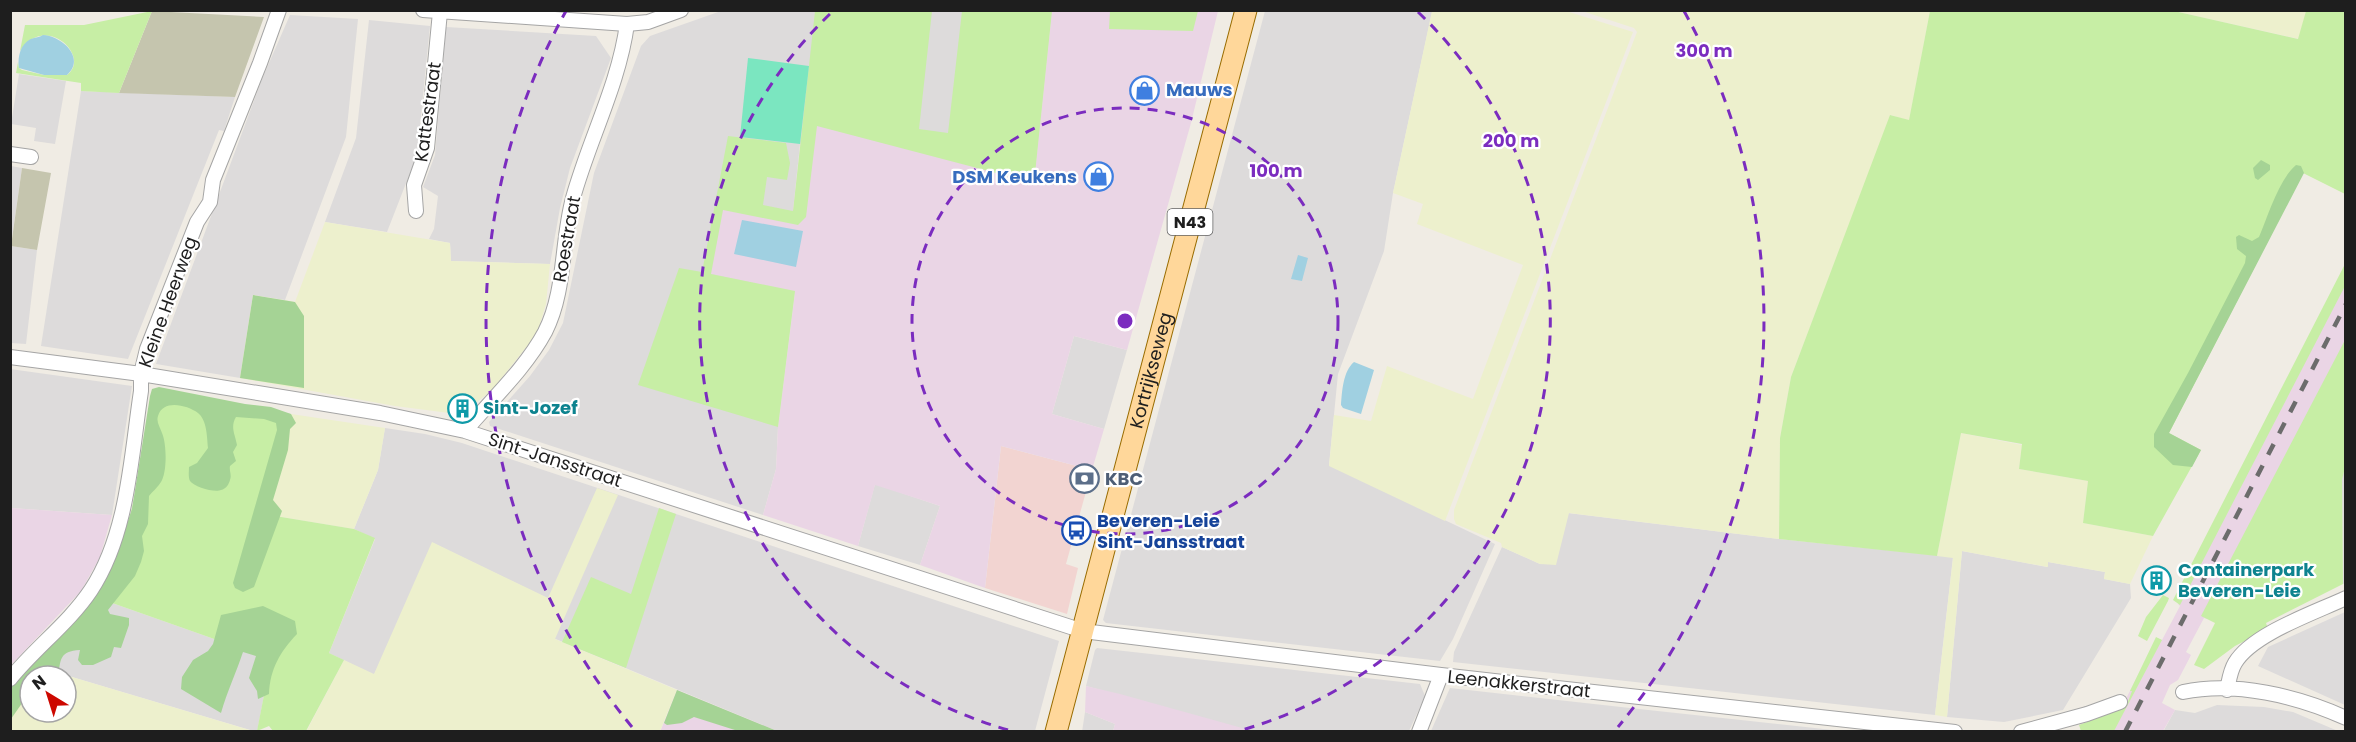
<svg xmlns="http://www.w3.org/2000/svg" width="2356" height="742" font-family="Poppins,sans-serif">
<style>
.residential{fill:#dddbdb}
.commercial{fill:#f2d4d1}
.industrial{fill:#ead5e5}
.construction{fill:#c5c5ae}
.farmland{fill:#edf0cd;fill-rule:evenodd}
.grass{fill:#c7eea5}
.forest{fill:#a5d395}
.pitch{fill:#7be6c0}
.water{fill:#a0d0e1}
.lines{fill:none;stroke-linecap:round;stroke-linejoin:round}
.street-casing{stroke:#a5a5a5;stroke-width:16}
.primary-casing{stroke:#996c00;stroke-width:23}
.street{stroke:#fff;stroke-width:14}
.primary{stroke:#ffd79a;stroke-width:21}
.rail{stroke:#6c6c6c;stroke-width:4.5;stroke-dasharray:12 12;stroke-linecap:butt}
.ring{fill:none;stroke:#7b2cbf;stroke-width:3;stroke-dasharray:10 8}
.labels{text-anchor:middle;stroke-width:4.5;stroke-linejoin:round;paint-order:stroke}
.shield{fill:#fff;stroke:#626262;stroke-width:1.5}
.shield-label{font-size:16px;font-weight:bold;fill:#1e1e1e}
.shop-label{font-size:18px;font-weight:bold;fill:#366cbe;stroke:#fff;text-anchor:start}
.street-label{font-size:18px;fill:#1e1e1e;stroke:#fff}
.culture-label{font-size:18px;font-weight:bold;fill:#0d838f;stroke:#fff;text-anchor:start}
.service-label{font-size:18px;font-weight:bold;fill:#4e5e75;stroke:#fff;text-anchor:start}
.transit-label{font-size:18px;font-weight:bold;fill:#164399;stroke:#fff;text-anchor:start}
.centre{fill:#7b2cbf;stroke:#fff;stroke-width:3}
.ring-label{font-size:18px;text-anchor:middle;font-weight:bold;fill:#7b2cbf;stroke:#fff;stroke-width:4.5;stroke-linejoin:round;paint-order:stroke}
</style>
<rect width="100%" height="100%" fill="#f0ece4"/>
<path class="residential" d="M 1426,10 L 1432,12 L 1393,193 L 1384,251 L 1338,374 L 1329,465 L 1495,544 L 1453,639 L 1440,661 L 1106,623 L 1103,620 L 1265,11 Z
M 721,11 L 1052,11 L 1034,183 L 800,144 L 793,211 L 795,291 L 778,427 L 776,469 L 763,515 L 490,426 L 489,422 L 530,376 L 549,350 L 563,323 L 594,173 L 641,46 L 650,36 Z
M 290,15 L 358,19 L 346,137 L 285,300 L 253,295 L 240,378 L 156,364 L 262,79 Z
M 369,20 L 430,26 L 417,155 L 387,232 L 325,222 L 356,138 Z
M 446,27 L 596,36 L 611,58 L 570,168 L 560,208 L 550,264 L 451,261 L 450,243 L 429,239 L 434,229 L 438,196 L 423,187 L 435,155 Z
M 19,74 L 66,81 L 55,144 L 34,141 L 36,128 L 11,124 Z
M 81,91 L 235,97 L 224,131 L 219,130 L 128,359 L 41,346 Z
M 11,166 L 22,168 L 11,245 Z
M 11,246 L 37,250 L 26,344 L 11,343 Z
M 1074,336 L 1127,350 L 1104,429 L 1052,414 Z
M 10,369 L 132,386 L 112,515 L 11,508 Z
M 385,428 L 425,434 L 462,443 L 1059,641 L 1035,731 L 777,731 L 534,630 L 547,598 L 433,543 L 374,675 L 329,653 L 375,539 L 354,529 L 378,470 Z
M 2345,463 L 2346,583 L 2343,584 L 2342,480 Z
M 875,484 L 940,506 L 920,565 L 858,546 Z
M 1568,513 L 1779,539 L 1953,557 L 1935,715 L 1453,662 L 1454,652 L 1502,547 L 1540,564 Z
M 1962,551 L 2047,567 L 2048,562 L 2105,572 L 2104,579 L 2130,584 L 2131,598 L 2063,710 L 2004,722 L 1947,717 Z
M 98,598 L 271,659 L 257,732 L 35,666 Z
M 2345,612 L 2345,705 L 2258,666 L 2268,647 Z
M 1097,648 L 1420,684 L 1425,696 L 1409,731 L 1253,732 L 1086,686 L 1095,650 Z
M 1450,688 L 1630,708 L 1842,731 L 1431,731 Z
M 2217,705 L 2264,707 L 2293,712 L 2338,731 L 2163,732 L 2175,710 L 2195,713 Z
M 1085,712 L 1115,724 L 1113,731 L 1082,732 Z"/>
<path class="commercial" d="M 1001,446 L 1092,470 L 1066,564 L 1078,568 L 1067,614 L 985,588 Z"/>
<path class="industrial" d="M 1052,11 L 1218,11 L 1191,123 L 1127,350 L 1074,336 L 1052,414 L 1104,429 L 1092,470 L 1001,446 L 985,588 L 920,565 L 940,506 L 922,500 L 875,485 L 858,546 L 763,515 L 776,469 L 778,427 L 795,292 L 702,272 L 717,197 L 793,211 L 803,122 L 1034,182 Z
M 2345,282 L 2345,345 L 2208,619 L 2204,618 L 2186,652 L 2191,655 L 2188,661 L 2178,680 L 2170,685 L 2162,703 L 2175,710 L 2163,731 L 2109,732 L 2157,638 L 2162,640 L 2180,606 L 2178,604 L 2326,316 Z
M 11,508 L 112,515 L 100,557 L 81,591 L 11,665 Z
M 1086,686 L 1120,694 L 1253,731 L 1113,731 L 1115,724 L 1085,712 Z
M 677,690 L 777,731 L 660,732 Z"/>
<path class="construction" d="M 152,11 L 264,17 L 235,97 L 119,93 Z
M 22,168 L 51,173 L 37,250 L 11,246 Z"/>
<path class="farmland" d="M 1432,11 L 1566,11 L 1633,32 L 1445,521 L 1329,466 L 1334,415 L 1371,421 L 1387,366 L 1473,399 L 1523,265 L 1417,224 L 1423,204 L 1393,193 Z
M 1582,11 L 1930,11 L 1909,121 L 1891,115 L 1791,377 L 1780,438 L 1779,539 L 1569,513 L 1556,565 L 1540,564 L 1502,547 L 1501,543 L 1456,524 L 1454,519 L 1454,510 L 1637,32 L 1634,28 Z
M 2174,11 L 2306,11 L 2299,39 Z
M 325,222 L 450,243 L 451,261 L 550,264 L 546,304 L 537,334 L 492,390 L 468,409 L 457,414 L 395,406 L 240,378 L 253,295 L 295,302 Z
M 291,414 L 385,428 L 378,470 L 354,529 L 263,514 Z
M 1961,433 L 2022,445 L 2019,469 L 2088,481 L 2083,523 L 2153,536 L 2130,584 L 2104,579 L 2105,572 L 2048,562 L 2048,567 L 1962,551 L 1947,717 L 1935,715 L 1953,558 L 1937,556 Z
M 597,488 L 618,495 L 555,639 L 677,690 L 660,731 L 306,732 L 344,660 L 374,674 L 432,542 L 548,598 Z
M 35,666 L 253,731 L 11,731 L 10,696 ZM 30,676 L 66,676 L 66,712 L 30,712 Z"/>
<path class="grass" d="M 152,11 L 119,93 L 81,91 L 81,83 L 16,73 L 18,62 L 19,68 L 22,70 L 44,75 L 67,75 C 92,56 45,12 20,51 L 25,25 L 84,25 Z
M 815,11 L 932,11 L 919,129 L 948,133 L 962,11 L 1052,11 L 1034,183 L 817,126 L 806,217 L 798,225 L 723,210 L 711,274 L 795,291 L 778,427 L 638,385 L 679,268 L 702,272 L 728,136 L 786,143 L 790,163 L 787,180 L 767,177 L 763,205 L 793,211 Z
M 1110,11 L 1110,10 L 1198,11 L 1193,31 L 1109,29 Z
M 1930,11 L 2174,11 L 2298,39 L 2306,11 L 2345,11 L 2345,194 L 2303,173 L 2169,433 L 2201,450 L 2153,536 L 2083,523 L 2088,481 L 2019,469 L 2022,444 L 1961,433 L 1937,556 L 1779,539 L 1780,438 L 1791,377 L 1890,115 L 1909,120 Z
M 2345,264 L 2345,286 L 2180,605 L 2173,600 Z
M 2345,340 L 2346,463 L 2342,480 L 2343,584 L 2266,623 L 2268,629 L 2235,646 L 2204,669 L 2194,665 L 2215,623 L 2201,616 Z
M 154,392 L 291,414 L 263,514 L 354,529 L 375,538 L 329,653 L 344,660 L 306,731 L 273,731 L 269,726 L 257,731 L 271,659 L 98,598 C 135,539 139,459 154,392 Z
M 659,508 L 676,514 L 626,668 L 562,642 L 591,577 L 631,594 Z
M 2163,595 L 2169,598 L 2168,601 L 2147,641 L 2138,636 L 2146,617 Z
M 2156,637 L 2162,640 L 2114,731 L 2081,731 L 2079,725 L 2126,707 L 2132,691 L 2130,691 Z"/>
<path class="forest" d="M 2261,160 L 2270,165 L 2270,170 L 2258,180 L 2255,178 L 2253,168 Z
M 2296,165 L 2301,166 L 2304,173 L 2169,433 L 2201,450 L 2192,467 L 2173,465 L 2154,447 L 2154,434 L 2188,373 L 2245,263 L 2246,256 L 2237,249 L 2236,237 L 2239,235 L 2252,241 L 2259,237 C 2268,216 2279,179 2296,165 Z
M 253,295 L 295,302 L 304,316 L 304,388 L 240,378 Z
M 159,387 L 245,404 L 271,407 L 291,414 L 296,423 L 290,429 L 288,450 L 273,500 L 282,511 L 254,587 L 243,592 L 235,588 L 233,583 L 277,430 L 276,423 L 264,419 L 236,417 C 230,427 235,434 237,445 L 233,452 L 236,461 L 230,466 C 229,471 232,475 230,480 C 229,484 226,489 221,490 C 215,493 194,487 190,481 C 188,477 189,471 189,467 L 197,463 L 208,448 C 207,437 207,420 198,413 C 187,405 163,399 158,416 C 156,422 160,427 162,433 C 167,444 167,473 161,482 C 158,487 152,492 149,496 L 148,524 L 142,536 L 144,551 L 141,562 L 135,576 L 108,610 L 110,614 L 129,618 L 129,625 L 121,648 L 114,647 L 111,657 L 93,665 L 82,665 L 78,660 L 80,650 C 59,651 61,660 58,676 L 30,676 L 27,696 L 11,719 L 11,688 L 17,676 L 91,601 L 118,550 L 132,509 L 150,396 L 152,389 Z
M 263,606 L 295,621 L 297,634 C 280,652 270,669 269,694 L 258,699 L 257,691 L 249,678 L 256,656 L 243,652 C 236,673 227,692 221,713 L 181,689 L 182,677 L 193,660 L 208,651 L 213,644 L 221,615 Z
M 677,690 L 777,731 L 738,731 L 694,717 L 682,723 L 667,725 L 664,723 Z"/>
<path class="pitch" d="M 748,58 L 809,66 L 800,144 L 740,137 Z"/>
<path class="water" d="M 43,35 C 62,36 86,58 67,75 L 44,75 L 19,68 C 17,57 21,41 34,38 C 37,37 40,37 43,35 Z
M 742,220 L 803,231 L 796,267 L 734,254 Z
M 1298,255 L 1308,258 L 1302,281 L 1291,279 Z
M 1354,362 L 1374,370 L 1361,414 L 1343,408 L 1341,405 C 1342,392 1343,371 1354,362 Z"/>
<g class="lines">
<defs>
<path id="street" d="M 423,10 L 627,24 L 648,22 L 681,10
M 10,154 L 31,157
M 416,211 L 414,185 L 427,148 L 440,12
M 10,357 L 141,374 L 380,413 L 465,431 L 1083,631 L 1441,675 L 1955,732
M 465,431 C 492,399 525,369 545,332 C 566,291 561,242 573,198 C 589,140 619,84 627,24
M 10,679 C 35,648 69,623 91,590 C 128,534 131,457 141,391 L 141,374 L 147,349 L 197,222 L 210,202 L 213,180 L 260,63 L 279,10
M 2227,690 C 2229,681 2230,671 2235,663 C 2252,634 2314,613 2346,598
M 2183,692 C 2235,681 2298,696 2346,718
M 1419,732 L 1441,675
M 2021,732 L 2087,714 L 2120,702"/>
<g id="primary">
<path id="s1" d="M 1056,732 L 1246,10"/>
</g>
</defs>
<use href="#street" class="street-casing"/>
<use href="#primary" class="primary-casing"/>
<use href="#street" class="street"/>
<use href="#primary" class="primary"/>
<path class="rail" d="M 2125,732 L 2346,304"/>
</g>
<g class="ring">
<circle cx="1125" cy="321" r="213"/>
<path d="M1008 730A426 426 0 0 1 832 12M1418 12A426 426 0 0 1 1242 730"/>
<path d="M632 727A639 639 0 0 1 566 11M1684 11A639 639 0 0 1 1618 727"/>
</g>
<defs>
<symbol id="shop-ring" viewBox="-11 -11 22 22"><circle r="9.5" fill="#fff" stroke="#3f7fe0" stroke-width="1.5"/><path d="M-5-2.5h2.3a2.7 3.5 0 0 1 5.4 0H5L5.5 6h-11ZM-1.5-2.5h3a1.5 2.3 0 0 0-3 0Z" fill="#3f7fe0"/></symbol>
<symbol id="building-ring" viewBox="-11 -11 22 22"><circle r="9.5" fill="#fff" stroke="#0f9aa8" stroke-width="1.5"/><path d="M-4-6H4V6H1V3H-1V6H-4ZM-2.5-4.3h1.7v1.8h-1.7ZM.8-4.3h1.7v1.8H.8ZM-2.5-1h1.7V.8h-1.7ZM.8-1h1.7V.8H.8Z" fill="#0f9aa8"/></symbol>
<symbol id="bank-ring" viewBox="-11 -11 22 22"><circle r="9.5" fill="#fff" stroke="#5c6f8a" stroke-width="1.5"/><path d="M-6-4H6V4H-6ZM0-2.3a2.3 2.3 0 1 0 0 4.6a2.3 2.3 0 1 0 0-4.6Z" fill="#5c6f8a"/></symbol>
<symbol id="bus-ring" viewBox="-11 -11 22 22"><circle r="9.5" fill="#fff" stroke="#1a4fb4" stroke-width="1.5"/><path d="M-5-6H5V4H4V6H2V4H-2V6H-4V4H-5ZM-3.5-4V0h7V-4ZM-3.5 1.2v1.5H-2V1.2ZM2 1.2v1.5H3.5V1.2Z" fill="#1a4fb4"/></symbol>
</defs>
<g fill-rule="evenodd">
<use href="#shop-ring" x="1128" y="74" width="33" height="33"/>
<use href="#shop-ring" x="1082" y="160" width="33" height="33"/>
<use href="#building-ring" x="446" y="392" width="33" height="33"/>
<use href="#bank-ring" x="1068" y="462" width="33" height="33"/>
<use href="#bus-ring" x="1060" y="514" width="33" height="33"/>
<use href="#building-ring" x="2140" y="564" width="33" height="33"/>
</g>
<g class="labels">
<rect class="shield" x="1167.5" y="209" width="45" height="26" rx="4.5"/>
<g class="shield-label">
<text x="1190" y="228">N43</text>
</g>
<g class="shop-label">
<text x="1166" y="96">Mauws</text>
<text x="1077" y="183" text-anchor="end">DSM Keukens</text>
</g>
<g class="street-label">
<text transform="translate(428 112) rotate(-82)" y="6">Kattestraat</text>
<text transform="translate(567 239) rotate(-80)" y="6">Roestraat</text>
<text transform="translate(168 302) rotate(-70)" y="6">Kleine Heerweg</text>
<text dy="6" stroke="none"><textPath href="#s1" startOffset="374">Kortrijkseweg</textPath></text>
<text transform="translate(555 460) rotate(18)" y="6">Sint-Jansstraat</text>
<text transform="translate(1519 684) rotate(6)" y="6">Leenakkerstraat</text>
</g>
<g class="culture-label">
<text x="483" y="414">Sint-Jozef</text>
<text x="2178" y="576">Containerpark<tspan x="2178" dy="21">Beveren-Leie</tspan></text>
</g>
<g class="service-label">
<text x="1105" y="485">KBC</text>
</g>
<g class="transit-label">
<text x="1097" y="527">Beveren-Leie<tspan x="1097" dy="21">Sint-Jansstraat</tspan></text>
</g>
</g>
<circle cx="1125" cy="321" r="9" class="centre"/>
<g class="ring-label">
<text x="1704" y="57">300 m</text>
<text x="1511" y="147">200 m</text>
<text x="1276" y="177">100 m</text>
</g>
<rect width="2356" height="742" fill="none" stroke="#1e1e1e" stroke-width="24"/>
<g transform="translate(48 694) rotate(322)"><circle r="28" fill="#ffffff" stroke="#a5a5a5" stroke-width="1.5"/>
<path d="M0-4.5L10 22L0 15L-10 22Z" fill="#cd0800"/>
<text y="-9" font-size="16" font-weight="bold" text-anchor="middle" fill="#1e1e1e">N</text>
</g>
</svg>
